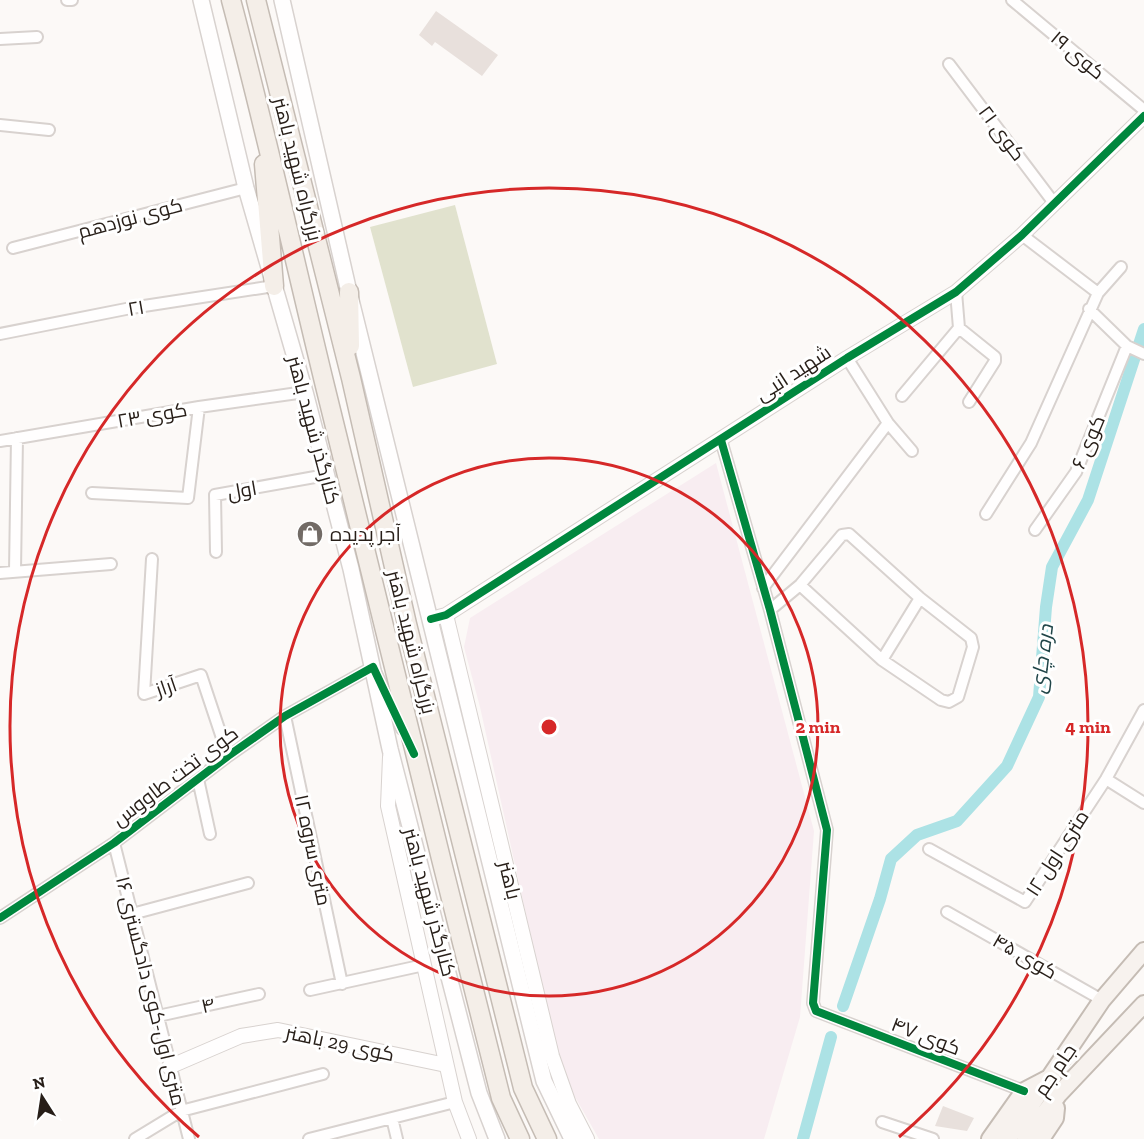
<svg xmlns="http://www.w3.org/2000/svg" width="1144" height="1139" font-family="'Zilla Slab',Cairo,serif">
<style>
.industrial{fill:#f8edf1}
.green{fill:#e1e2ce}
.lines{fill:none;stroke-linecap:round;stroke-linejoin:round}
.canal{stroke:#ace2e5;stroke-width:12}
.building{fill:#e8e0dc}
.minor-casing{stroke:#d8d2cf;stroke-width:14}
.tertiary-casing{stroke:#d8d2cf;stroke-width:16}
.secondary-casing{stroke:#d8d2cf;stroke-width:18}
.primary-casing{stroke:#c5bcb4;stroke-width:20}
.trunk-casing{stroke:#c5bcb4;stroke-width:21}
.minor{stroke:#fffefe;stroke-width:10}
.tertiary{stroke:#fffefe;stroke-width:14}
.secondary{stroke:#fffefe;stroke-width:15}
.primary{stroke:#f7f2ee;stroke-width:16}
.trunk{stroke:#f4eee8;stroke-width:18}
.cycleway-casing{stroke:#fff;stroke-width:11}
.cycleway{stroke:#00873e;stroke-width:8}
.ring{fill:none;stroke:#d62828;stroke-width:3}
.labels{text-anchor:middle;stroke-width:6;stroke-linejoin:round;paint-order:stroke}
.street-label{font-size:20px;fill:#271e18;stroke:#fff}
.poi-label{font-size:20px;fill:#271e18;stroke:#fff;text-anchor:start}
.water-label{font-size:21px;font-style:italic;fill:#204548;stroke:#fff}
.centre{fill:#d62828;stroke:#fff;stroke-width:3}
.ring-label{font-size:18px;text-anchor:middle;font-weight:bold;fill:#d62828;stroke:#fff;stroke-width:6;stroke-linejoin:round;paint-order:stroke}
</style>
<rect width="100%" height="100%" fill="#fcf9f7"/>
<path class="industrial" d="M 716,463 L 814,831 L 800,1017 L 764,1139 L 599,1139 L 566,1081 L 547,1009 L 480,707 L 464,647 L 470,618 Z"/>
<path class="green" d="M 455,205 L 497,364 L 413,387 L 370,227 Z"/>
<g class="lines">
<path class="canal" d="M 843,1006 L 880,899 L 891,859 L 917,835 L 957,821 L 1007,766 L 1039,697 L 1046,607 L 1052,567 L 1088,500 L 1144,329
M 803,1139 L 831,1037"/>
</g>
<path class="building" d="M 436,11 L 498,55 L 482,76 L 435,42 L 432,46 L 419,35 Z
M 943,1106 L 974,1118 L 967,1131 L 935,1126 Z"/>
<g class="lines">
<defs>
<path id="minor" d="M 67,0 L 72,0
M 1012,0 L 1144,110
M 0,39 L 37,37
M 949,64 L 1054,203
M 0,125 L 49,130
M 1022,235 L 1098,293
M 13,248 L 246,188
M 1089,309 L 1127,346 L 1144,354
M 959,328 L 995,357 L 995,361 L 969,402
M 0,334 L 131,308 L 274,286
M 847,358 L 888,423 L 912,451
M 902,396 L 959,328 L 956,292
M 721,440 L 770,610 L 827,830 L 813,1003 L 816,1011 L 1024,1091
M 0,441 L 199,407 L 305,392
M 92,493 L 188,498 L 199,407
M 986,514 L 1031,443 L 1098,293 L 1121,267
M 1035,530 L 1076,472 L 1127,346
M 216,552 L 215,495 L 326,475
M 152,559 L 144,694 L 201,675 L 228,756
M 15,571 L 17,438
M 0,573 L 111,564
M 763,588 L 888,423
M 770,610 L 800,585 L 842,535 L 849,534 L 920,598 L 971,638 L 973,647 L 958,697 L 949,702 L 941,700 L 882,660 L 800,585
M 882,660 L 920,598
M 285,716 L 342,984
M 198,779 L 210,834
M 1106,779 L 1144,803
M 114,843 L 189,1139
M 929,849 L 1025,902 L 1106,779 L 1144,710
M 947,912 L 1102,1000
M 132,914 L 248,883
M 0,918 L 114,843 L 228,756 L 285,716 L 373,667 L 402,729
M 310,990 L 424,965
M 158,1016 L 259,994
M 392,1118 L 397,1139
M 882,1122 L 933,1139
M 135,1139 L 181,1111 L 323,1074
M 309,1139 L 455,1102"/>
<path id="tertiary" d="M 446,615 L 552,1056 L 569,1104 L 587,1139
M 431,619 L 446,615 L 847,358 L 956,292 L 1022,235 L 1144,116
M 390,757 L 388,806 L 455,1102 L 469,1139
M 169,1067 L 241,1036 L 278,1030 L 446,1065"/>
<path id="secondary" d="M 201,0 L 246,188 L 305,392 L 351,569 L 390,749 L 479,1093 L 497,1139
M 282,0 L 349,292 L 544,1081 L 572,1139"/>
<path id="primary" d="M 990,1139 L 1024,1091 L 1047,1079
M 1008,1139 L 1102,1000 L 1144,951
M 1026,1139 L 1058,1095 L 1144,1004
M 1041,1139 L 1055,1118 L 1056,1108"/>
<path id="trunk" d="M 231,0 C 265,128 294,258 325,386 C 383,624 441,861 501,1098 L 520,1139
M 256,0 L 351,378 L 407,624 L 523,1088 L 547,1139
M 264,164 L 274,286
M 349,292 L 350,346"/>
</defs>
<use href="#minor" class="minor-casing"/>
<use href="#tertiary" class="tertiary-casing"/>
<use href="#secondary" class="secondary-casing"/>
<use href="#primary" class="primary-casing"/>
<use href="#trunk" class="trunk-casing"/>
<use href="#minor" class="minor"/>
<use href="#tertiary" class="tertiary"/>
<use href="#secondary" class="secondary"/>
<use href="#primary" class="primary"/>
<use href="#trunk" class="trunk"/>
<defs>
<path id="cycleway" d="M 721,440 L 770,610 L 827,830 L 813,1003 L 816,1011 L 1024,1091
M 431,619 L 446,615 L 847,358 L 956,292 L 1022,235 L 1144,116
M 0,918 L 114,843 L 228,756 L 285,716 L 373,667 L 414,754"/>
</defs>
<use href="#cycleway" class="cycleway-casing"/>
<use href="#cycleway" class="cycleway"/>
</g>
<g class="ring">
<circle cx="549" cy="727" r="269"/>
<path d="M199 1137A539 539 0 1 1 899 1137"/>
</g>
<defs>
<symbol id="shop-disc" viewBox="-11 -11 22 22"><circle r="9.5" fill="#726b66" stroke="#fff"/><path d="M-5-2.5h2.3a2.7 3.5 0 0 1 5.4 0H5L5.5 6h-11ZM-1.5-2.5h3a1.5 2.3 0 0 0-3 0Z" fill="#fff"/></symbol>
</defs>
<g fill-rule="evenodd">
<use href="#shop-disc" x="295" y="519" width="30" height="30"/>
</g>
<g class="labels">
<g class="street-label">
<text transform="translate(1078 55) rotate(40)" y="7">کوی ۱۹</text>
<text transform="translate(1002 133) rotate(53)" y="7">کوی ۲۱</text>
<text transform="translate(298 169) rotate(76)" y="7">بزرگراه شهید باهنر</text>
<text transform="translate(130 218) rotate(-15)" y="7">کوی نوزدهم</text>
<text transform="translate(136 308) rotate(-10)" y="7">۲۱</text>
<text transform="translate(793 373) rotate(-33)" y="7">شهید انبی</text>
<text transform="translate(152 415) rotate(-10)" y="7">کوی ۲۳</text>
<text transform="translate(314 430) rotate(75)" y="7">کنارگذر شهید باهنر</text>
<text transform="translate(1088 442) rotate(-67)" y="7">کوی ۶</text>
<text transform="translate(242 490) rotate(-10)" y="7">اول</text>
<text transform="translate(412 642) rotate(76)" y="7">بزرگراه شهید باهنر</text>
<text transform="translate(166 687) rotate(-19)" y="7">آراز</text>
<text transform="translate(175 776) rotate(-37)" y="7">کوی تخت طاووس</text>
<text transform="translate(313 850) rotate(78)" y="7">۱۲ متری سروه</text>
<text transform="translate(1057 853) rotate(-57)" y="7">۱۲ متری اول</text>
<text transform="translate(510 880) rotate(76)" y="7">باهنر</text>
<text transform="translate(430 902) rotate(75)" y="7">کنارگذر شهید باهنر</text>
<text transform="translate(1025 956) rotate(30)" y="7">کوی ۴۵</text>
<text transform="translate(151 991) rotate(76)" y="7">۱۶ متری اول-کوی دادگستری</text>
<text transform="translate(208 1005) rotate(-13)" y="7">۴</text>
<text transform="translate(926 1036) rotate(21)" y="7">کوی ۴۷</text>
<text transform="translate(340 1043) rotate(12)" y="7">کوی 29 باهنر</text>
<text transform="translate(1055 1070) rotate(-56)" y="7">جام جم</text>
</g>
<g class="poi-label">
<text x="330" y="541">آجر پدیده</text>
</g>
<g class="water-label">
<text transform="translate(1042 659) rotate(-83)" y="7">دره چای</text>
</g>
</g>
<circle cx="549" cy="727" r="9" class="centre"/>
<g class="ring-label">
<text x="818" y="733">2 min</text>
<text x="1088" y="733">4 min</text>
</g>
<g transform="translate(42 1097) rotate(348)" stroke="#ffffff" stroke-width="4.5" paint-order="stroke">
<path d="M0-4.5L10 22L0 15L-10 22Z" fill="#271e18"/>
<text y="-9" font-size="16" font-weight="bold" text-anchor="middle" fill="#271e18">N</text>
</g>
</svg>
